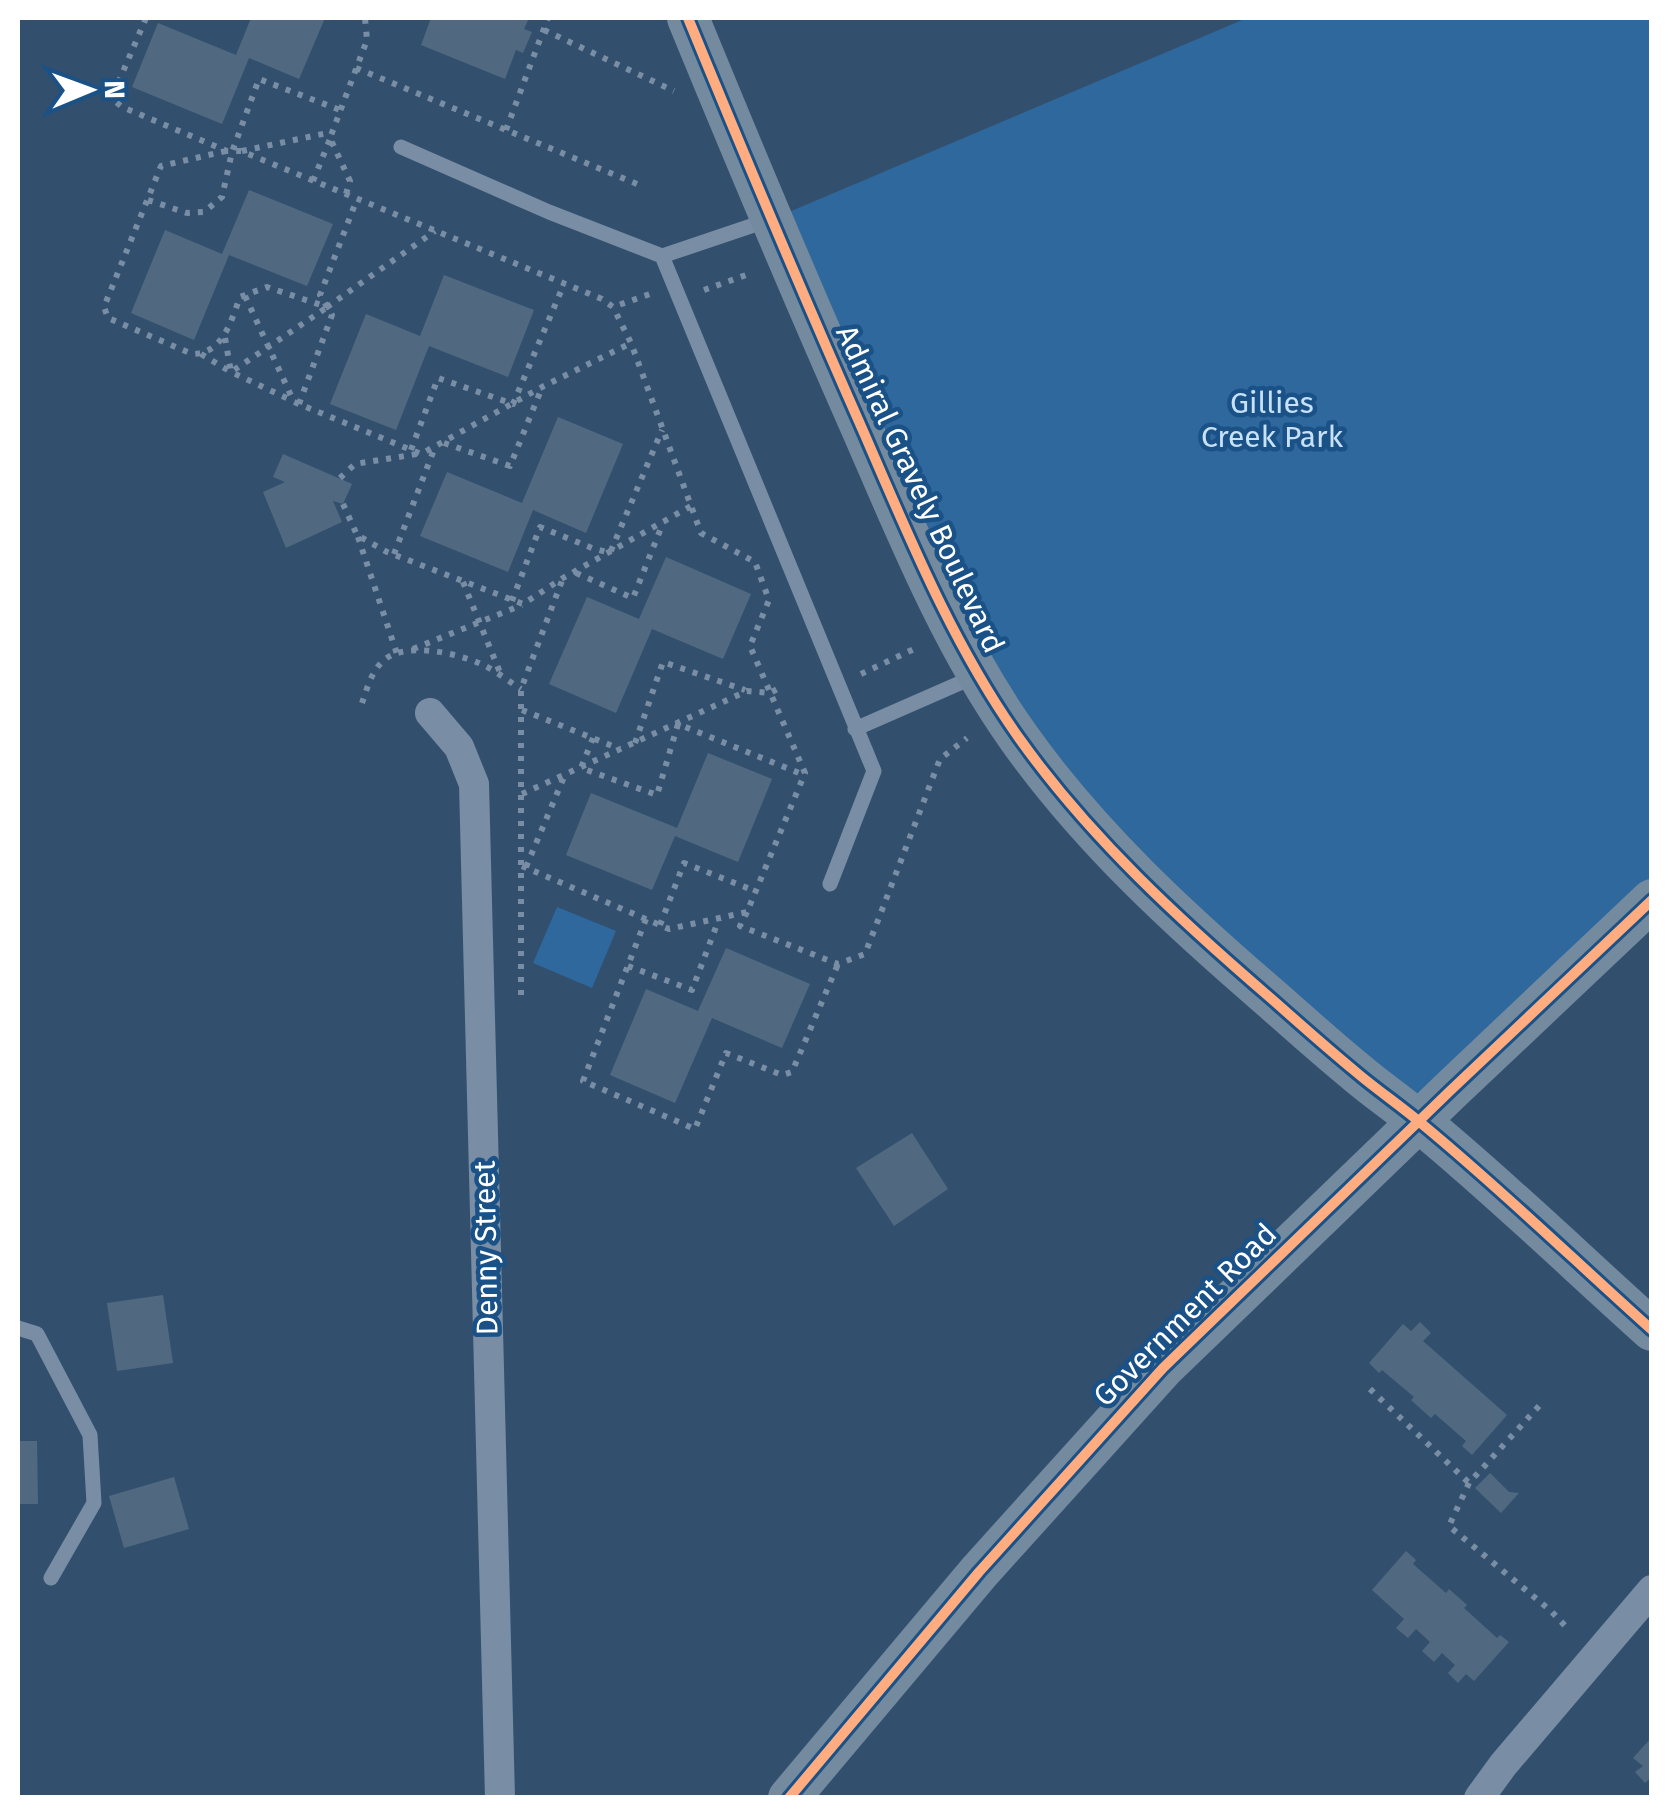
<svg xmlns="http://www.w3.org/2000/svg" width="1669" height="1815" font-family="'Fira Sans',sans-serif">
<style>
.green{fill:#2e689d}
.building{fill:#506980}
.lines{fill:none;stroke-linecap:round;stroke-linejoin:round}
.path{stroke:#798ea4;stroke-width:6;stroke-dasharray:5 8;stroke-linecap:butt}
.lane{stroke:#798ea4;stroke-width:15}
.street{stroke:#798ea4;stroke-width:30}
.secondary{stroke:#748a9f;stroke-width:42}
.cycleway-casing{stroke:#1a5186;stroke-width:16}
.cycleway{stroke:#ffac80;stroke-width:10}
.labels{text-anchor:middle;stroke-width:9;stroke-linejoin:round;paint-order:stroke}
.park-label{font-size:30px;fill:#c6e1f9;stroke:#1a5186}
.street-label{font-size:30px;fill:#fff;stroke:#1a5186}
</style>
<rect width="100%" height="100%" fill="#32506e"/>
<path class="green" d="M 1247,18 L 1651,18 L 1651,904 L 1420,1122 L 1019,738 L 770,220 Z
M 557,907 L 616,931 L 592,988 L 533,963 Z"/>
<path class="building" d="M 251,18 L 325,18 L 299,79 L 249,58 L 222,124 L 132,87 L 158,23 L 236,55 Z
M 431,18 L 529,18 L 524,29 L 532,32 L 523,53 L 516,50 L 505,79 L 421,45 Z
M 249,190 L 333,224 L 307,286 L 229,255 L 194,340 L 131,313 L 165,230 L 222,254 Z
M 444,275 L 534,310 L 508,377 L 429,346 L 396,430 L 330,404 L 366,314 L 420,336 Z
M 558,417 L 623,444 L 586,533 L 533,510 L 508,572 L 420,536 L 447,472 L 522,503 Z
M 283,454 L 352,484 L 343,504 L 333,501 L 342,522 L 286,548 L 263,492 L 285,482 L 273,477 Z
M 666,557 L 751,594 L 723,659 L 652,629 L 616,713 L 549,684 L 587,597 L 639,619 Z
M 708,753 L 772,779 L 738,862 L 675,836 L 652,890 L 566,855 L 591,793 L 677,828 Z
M 726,948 L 810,984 L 782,1048 L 712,1018 L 675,1103 L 610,1075 L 646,989 L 698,1011 Z
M 912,1133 L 948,1189 L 894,1226 L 856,1168 Z
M 163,1295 L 173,1363 L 117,1371 L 107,1303 Z
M 1420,1322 L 1431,1333 L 1423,1341 L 1507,1415 L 1472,1455 L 1462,1446 L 1466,1441 L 1435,1414 L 1431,1418 L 1411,1400 L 1414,1397 L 1382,1370 L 1379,1373 L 1369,1363 L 1403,1324 L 1411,1331 Z
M 18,1441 L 37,1441 L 38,1504 L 18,1504 Z
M 1490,1473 L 1509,1492 L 1519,1493 L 1501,1513 L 1475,1488 Z
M 174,1477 L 189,1529 L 124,1548 L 109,1496 Z
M 1406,1551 L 1416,1560 L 1413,1564 L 1446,1593 L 1449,1589 L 1467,1605 L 1464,1608 L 1497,1638 L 1500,1635 L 1509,1642 L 1474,1681 L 1466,1674 L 1458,1683 L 1448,1673 L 1455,1665 L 1442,1653 L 1434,1662 L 1422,1651 L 1430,1642 L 1416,1629 L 1408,1638 L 1396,1628 L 1404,1619 L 1372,1590 Z
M 1652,1737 L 1652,1777 L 1645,1783 L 1635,1772 L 1643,1766 L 1633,1758 Z"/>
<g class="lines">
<path class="path" d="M 146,18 L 116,88 L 116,102 L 122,107 L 227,151 L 241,151 L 602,299 L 613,307 L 650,294
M 544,30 L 674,91
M 356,68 L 637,184
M 506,130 L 548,18
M 226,151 L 161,166 L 104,307 L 108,318 L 192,354 C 223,354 231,321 240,297 L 267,287 L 327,307 L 435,231
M 242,151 L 332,132
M 313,181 L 330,139
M 346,194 L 350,181 L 330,138 L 367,40 L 365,18
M 148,200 L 187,213 L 204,212 L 222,197 L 232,152 L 259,79 L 340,110
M 704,290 L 749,274
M 245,296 L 294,402 L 421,454 L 542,387 L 631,343
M 225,338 L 231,372 L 293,401
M 201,354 L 231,372 L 326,308
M 299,404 L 332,315 L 320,295 L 357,199
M 444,443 L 510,466 L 541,390
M 411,450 L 438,378 L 513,404 L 564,284
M 340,478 L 355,464 L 417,454
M 343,504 L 357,535 L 387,552 L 523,604 L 563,578 L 691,506
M 358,537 L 397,654
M 394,554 L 435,447
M 576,573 L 633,598 L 663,523
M 463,582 L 501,675
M 512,601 L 540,527 L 592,548 L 610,553 L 662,430
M 413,649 L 522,605
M 861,674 L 914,649
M 362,703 C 367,689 371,672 383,661 C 404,641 457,653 481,664 C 495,670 508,681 521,689
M 522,710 L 620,749
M 593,738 L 581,768 L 657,795 L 678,724 L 804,775
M 635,743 L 663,662 L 745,690
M 522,794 L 747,691 L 770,693 L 777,689
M 522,866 L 669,929 L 747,912 L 805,773 L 750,646 L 769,600 L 755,562 L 701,533 L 631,343 L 613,307
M 526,867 L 564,777
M 747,912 L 740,926 L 838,964 L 865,954 L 940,759 L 967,738
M 646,919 L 583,1081 L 695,1129 L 726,1053 L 782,1075 L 792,1072 L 838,964
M 660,925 L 684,863 L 755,891
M 628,966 L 692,990 L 719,919
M 521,995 L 521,689 L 563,578
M 1370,1389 L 1469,1483
M 1539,1406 L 1469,1483 L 1449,1526 L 1551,1611 L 1570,1631"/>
<path class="lane" d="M 401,147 L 549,212 L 662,256 L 769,220
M 662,256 L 874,771 L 830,884
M 855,729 L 976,676
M 18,1328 L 37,1334 L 90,1435 L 94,1503 L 51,1578"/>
<path class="street" d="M 430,713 L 459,747 L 474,784 L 500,1798
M 1479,1798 L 1503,1765 L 1652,1590"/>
<path class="secondary" d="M 688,18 C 745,157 803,295 864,433 C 909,537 953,645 1019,738 C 1090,838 1181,921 1274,1001 C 1301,1025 1328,1049 1356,1072 C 1377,1090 1401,1106 1422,1124 C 1501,1189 1575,1261 1652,1330
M 789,1798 L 979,1572 L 1163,1368 L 1451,1090 L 1652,900"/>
<defs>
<path id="cycleway" d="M 688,18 C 745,157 803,295 864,433 C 909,537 953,645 1019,738 C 1090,838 1181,921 1274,1001 C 1301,1025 1328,1049 1356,1072 C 1377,1090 1401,1106 1422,1124 C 1501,1189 1575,1261 1652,1330
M 789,1798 L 979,1572 L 1163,1368 L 1451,1090 L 1652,900"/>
</defs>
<use href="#cycleway" class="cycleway-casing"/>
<use href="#cycleway" class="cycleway"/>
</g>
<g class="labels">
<g class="park-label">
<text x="1272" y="413">Gillies<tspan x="1272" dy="34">Creek Park</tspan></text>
</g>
<g class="street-label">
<text transform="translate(920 489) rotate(65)" y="10">Admiral Gravely Boulevard</text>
<text transform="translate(486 1248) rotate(-91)" y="10">Denny Street</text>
<text transform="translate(1185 1315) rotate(-45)" y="10">Government Road</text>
</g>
</g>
<rect width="1669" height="1815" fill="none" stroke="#ffffff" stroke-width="40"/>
<g transform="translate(90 90) rotate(89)" stroke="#1a5186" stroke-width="8" paint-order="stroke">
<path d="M0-8L18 38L0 25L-18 38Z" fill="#ffffff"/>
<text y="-15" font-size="28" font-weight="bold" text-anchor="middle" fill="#ffffff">N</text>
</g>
</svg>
